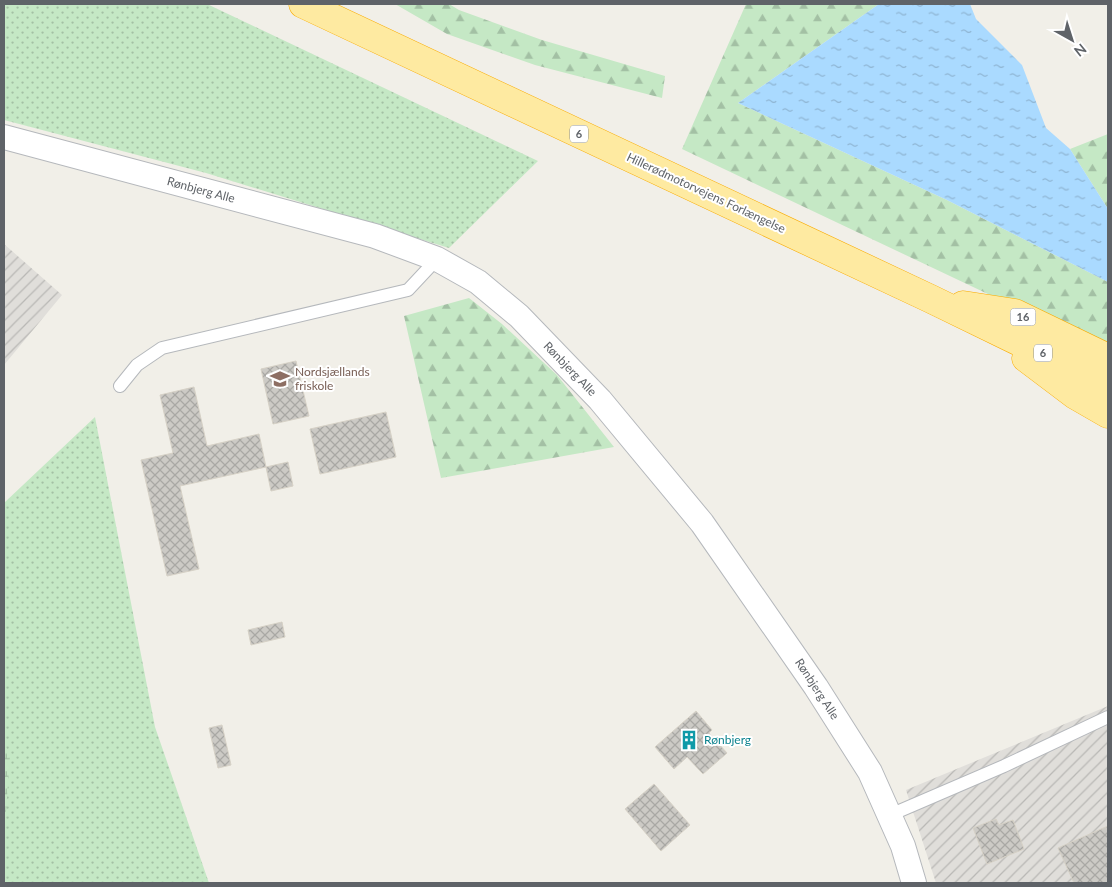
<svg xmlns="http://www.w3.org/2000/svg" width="1112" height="887" font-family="Lato,sans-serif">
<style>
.industrial{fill:url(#industrial-furrows)}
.green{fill:url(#green-dots)}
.forest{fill:url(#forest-firs)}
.wetland{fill:url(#wetland-marsh)}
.water{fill:url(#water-ripples)}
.building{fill:url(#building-cross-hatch);stroke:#d6d1c6}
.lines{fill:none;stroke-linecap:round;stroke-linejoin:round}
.service-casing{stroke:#b5b8bc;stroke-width:14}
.minor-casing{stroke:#b5b8bc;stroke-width:26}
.trunk-casing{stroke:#f9ab00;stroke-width:29}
.service{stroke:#fff;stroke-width:12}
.minor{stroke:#fff;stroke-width:24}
.trunk{stroke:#feeaa1;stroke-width:28}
.labels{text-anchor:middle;stroke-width:4;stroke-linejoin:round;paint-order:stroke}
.shield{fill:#fff;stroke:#8f9295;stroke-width:1}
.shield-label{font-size:11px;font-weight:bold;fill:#5f6368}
.street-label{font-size:12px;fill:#5f6368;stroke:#fff}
.education-label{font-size:12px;fill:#785e54;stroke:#fff;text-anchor:start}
.culture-label{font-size:12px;fill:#0d838f;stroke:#fff;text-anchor:start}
</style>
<defs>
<pattern id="industrial-furrows" width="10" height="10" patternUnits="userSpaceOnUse" patternTransform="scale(1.25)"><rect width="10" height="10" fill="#e0deda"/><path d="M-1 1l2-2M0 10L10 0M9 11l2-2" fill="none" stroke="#b9b8b5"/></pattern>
<pattern id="green-dots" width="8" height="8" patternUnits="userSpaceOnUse" patternTransform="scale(1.25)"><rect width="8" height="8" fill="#c5e8c5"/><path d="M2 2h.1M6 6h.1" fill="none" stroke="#a3c0a4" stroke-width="1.8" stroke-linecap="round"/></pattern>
<pattern id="forest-firs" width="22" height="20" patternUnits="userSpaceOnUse" patternTransform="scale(1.25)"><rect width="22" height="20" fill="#c5e8c5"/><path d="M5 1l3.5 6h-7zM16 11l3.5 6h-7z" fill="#a3c0a4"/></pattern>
<pattern id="wetland-marsh" width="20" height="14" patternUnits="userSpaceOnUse" patternTransform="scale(1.25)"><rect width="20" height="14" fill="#c5e8c5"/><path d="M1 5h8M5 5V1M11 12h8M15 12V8" fill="none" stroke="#a3c0a4"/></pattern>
<pattern id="water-ripples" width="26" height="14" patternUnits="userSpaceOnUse" patternTransform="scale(1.25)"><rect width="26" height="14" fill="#aadaff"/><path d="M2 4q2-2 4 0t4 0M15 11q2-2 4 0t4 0" fill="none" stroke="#8eb4d2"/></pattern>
<pattern id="building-cross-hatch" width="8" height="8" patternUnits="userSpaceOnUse" patternTransform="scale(1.25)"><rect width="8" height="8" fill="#cccac5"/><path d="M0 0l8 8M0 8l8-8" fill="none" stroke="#a9a8a4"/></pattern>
</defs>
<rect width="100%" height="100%" fill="#f1efe8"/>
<path class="industrial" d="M 4,244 L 62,295 L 4,365 Z
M 1108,706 L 1108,883 L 936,883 L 906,790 Z"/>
<path class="green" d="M 4,4 L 207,4 L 538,161 L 449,248 L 206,173 L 4,120 Z
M 95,417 L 155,727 L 209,883 L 4,883 L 4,503 Z"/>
<path class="forest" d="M 395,4 L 449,4 L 459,10 L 542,40 L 665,76 L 662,98 L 535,65 L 447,34 Z
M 746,4 L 879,4 L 738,103 L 947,200 L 1108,282 L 1108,351 L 682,149 Z
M 1108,134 L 1108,209 L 1070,149 Z
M 469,298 L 502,324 L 557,375 L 614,447 L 441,478 L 404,316 Z"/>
<path class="wetland" d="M 4,743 L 10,755 L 6,811 L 4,814 Z"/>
<path class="water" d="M 879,4 L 970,4 L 976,19 L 1022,65 L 1046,128 L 1070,149 L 1108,209 L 1108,282 L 947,200 L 738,103 Z"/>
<path class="building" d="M 296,361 L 309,416 L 273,424 L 261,369 Z
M 194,387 L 207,446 L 259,434 L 266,467 L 180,486 L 199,569 L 167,576 L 141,460 L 173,453 L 160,395 Z
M 386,412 L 396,457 L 320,474 L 310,429 Z
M 288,462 L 293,486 L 271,491 L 266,467 Z
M 282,622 L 285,637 L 251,645 L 248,630 Z
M 696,711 L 712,730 L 709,733 L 727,753 L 703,774 L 687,757 L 674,769 L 655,747 Z
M 222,725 L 231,765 L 218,768 L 209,728 Z
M 654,784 L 690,825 L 661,851 L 625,809 Z
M 996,819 L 999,825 L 1013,820 L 1024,849 L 987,864 L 973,828 Z
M 1108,826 L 1108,883 L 1074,883 L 1058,848 Z"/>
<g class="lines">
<defs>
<path id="service" d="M 120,386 L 137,365 L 162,348 L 408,290 L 437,259
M 890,815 L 1004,766 L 1108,717"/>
<path id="minor" d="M 4,137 L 375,236 L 437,259 L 478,282 L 519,316 L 600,400 L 702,523 L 816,687 L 870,772 L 903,846 L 914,883"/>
<path id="trunk" d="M 303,4 L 931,299 L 1108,385
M 963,305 L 1015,313 L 1108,358
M 1026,358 L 1075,395 L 1108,414"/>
</defs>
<use href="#service" class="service-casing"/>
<use href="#minor" class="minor-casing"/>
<use href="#trunk" class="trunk-casing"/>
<use href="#service" class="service"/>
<use href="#minor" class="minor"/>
<use href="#trunk" class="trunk"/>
</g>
<defs>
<symbol id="school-bare" viewBox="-9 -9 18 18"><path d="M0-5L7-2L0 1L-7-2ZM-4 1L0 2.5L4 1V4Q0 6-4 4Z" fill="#8d6e63" stroke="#fff" stroke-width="2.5" paint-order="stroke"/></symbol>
<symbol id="building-bare" viewBox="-9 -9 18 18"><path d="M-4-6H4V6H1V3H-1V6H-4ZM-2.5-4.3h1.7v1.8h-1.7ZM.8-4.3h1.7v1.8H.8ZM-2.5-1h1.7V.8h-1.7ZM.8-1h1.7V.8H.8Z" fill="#0f9aa8" stroke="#fff" stroke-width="2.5" paint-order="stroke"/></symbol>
</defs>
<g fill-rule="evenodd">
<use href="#school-bare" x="266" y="365" width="28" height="28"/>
<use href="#building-bare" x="675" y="726" width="28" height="28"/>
</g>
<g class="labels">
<g class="shield">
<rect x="570" y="125.5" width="18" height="17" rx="4"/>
<rect x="1010.5" y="308.5" width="25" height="17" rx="4"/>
<rect x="1034" y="344.5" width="18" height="17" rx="4"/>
</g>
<g class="shield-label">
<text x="579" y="138">6</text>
<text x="1023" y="321">16</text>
<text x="1043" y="357">6</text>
</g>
<g class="street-label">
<text transform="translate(201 190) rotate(15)" y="4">Rønbjerg Alle</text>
<text transform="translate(706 193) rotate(25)" y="4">Hillerødmotorvejens Forlængelse</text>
<text transform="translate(570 369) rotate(46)" y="4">Rønbjerg Alle</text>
<text transform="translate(817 689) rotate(57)" y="4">Rønbjerg Alle</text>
</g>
<g class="education-label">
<text x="295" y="376">Nordsjællands<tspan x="295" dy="14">friskole</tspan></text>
</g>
<g class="culture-label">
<text x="704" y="744">Rønbjerg</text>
</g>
</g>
<rect width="1112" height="887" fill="none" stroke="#5f6368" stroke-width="10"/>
<g transform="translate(1072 40) rotate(141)" stroke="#ffffff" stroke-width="4" paint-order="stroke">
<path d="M0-4L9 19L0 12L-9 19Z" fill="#5f6368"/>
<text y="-8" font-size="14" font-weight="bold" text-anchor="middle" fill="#5f6368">N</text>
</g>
</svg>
